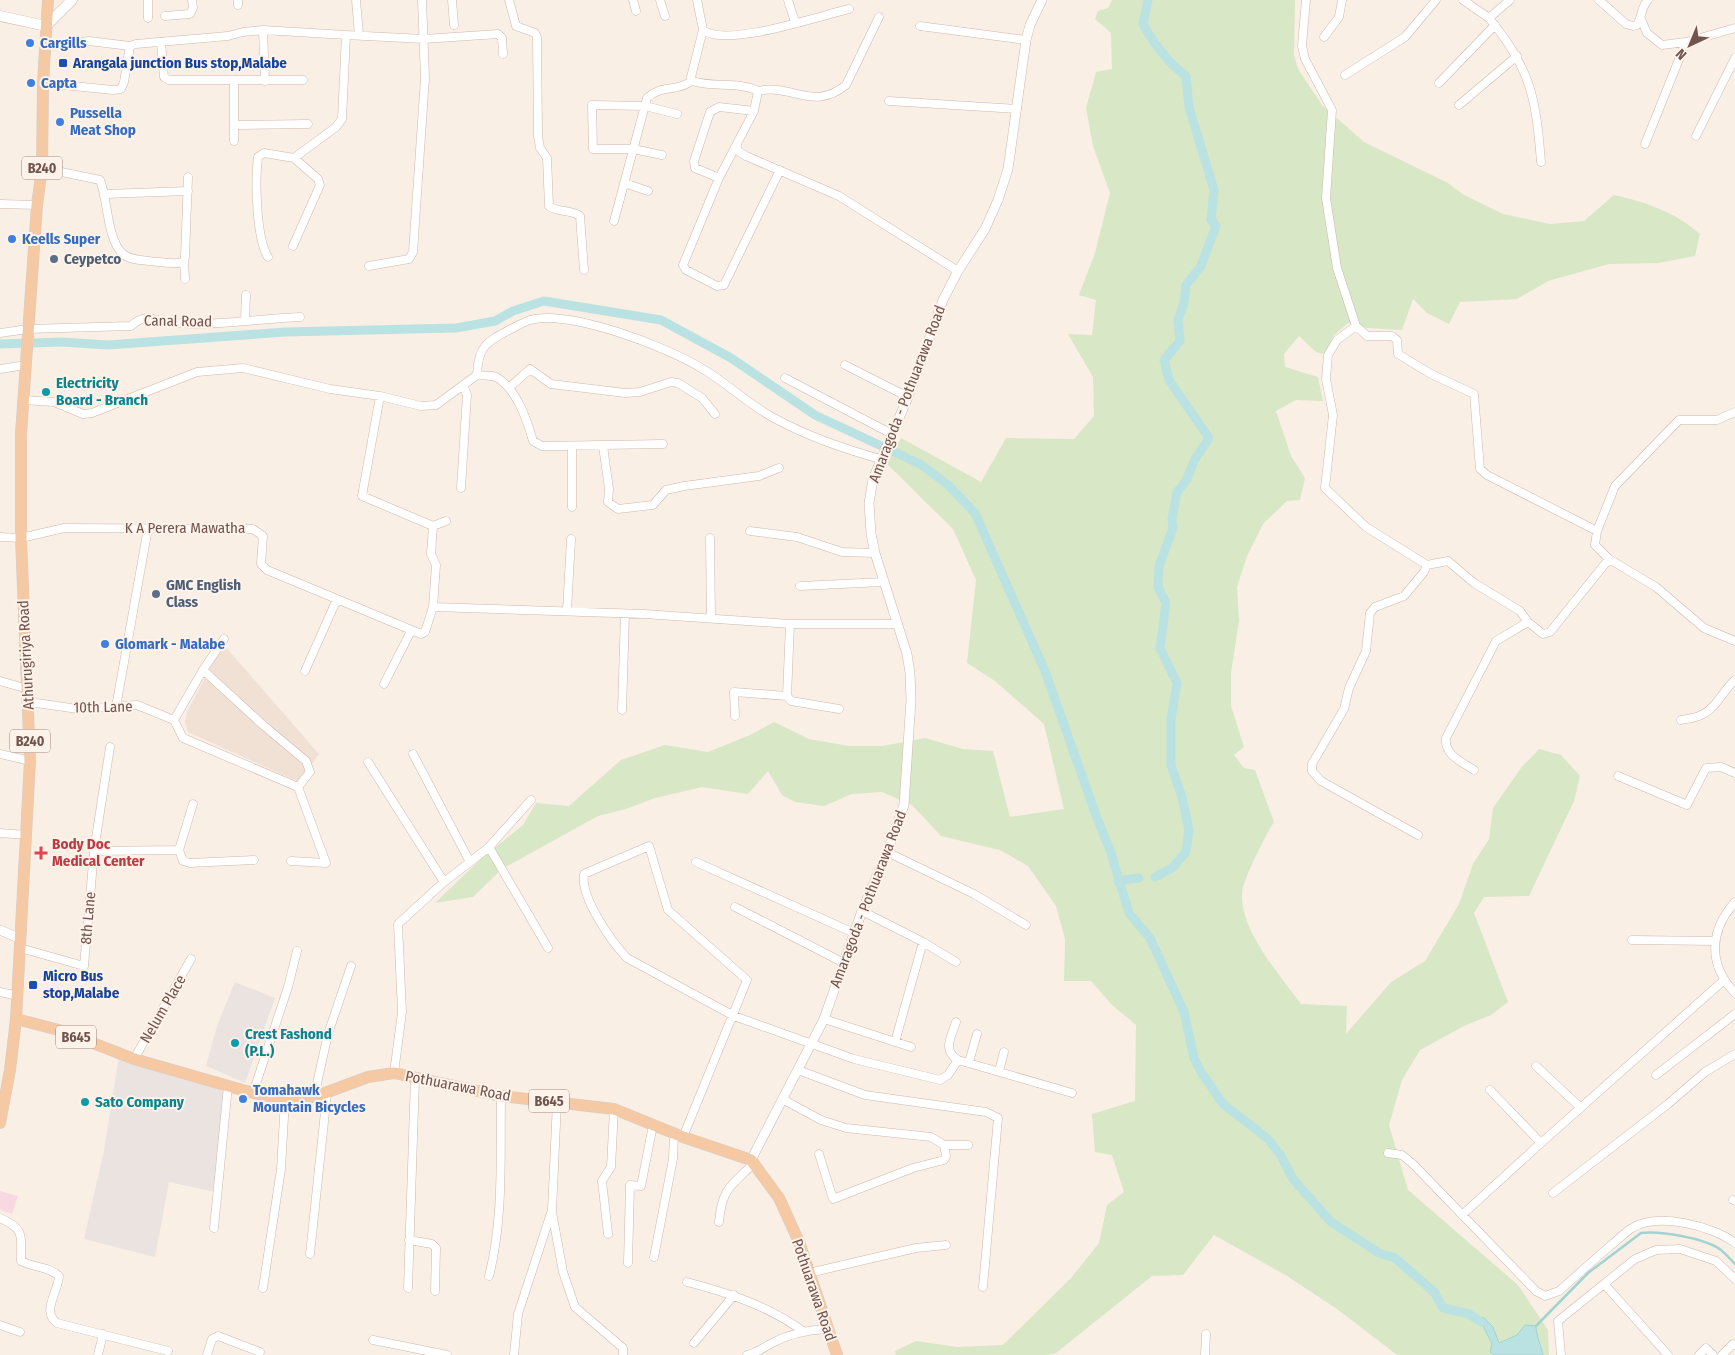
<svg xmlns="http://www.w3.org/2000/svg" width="1735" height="1355" font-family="'Fira Sans Condensed',sans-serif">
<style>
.residential{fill:#f1e0d4}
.industrial{fill:#ebe3df}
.medical{fill:#f8d9e1}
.green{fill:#d8e7c5}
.water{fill:#bbe2e2;stroke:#a2d3d3}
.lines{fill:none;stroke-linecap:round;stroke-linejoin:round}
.stream{stroke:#a2d3d3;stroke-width:2.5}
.canal{stroke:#bbe2e2;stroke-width:9}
.minor-casing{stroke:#cdb8af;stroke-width:9}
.tertiary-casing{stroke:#cdb8af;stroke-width:10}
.secondary-casing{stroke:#d0b7ad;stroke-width:11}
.primary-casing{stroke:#d7cfcd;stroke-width:12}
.minor{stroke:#fff;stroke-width:8}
.tertiary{stroke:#fff;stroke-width:9}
.secondary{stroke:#fff;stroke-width:10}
.primary{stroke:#f4c9a3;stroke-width:11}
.shop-dot{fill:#3f7fe0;stroke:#fef3eb;stroke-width:2}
.transit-dot{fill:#1a4fb4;stroke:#fef3eb;stroke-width:2}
.service-dot{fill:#5c6f8a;stroke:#fef3eb;stroke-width:2}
.culture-dot{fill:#0f9aa8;stroke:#fef3eb;stroke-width:2}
.health-dot{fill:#e0444e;stroke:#fef3eb;stroke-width:2}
.labels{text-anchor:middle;stroke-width:4;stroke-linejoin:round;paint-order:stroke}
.shield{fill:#fef3eb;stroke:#9b847c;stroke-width:1}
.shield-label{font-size:14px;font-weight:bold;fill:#71544c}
.shop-label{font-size:15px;font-weight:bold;fill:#366cbe;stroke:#fef3eb;text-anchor:start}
.transit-label{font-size:15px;font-weight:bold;fill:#164399;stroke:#fef3eb;text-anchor:start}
.service-label{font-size:15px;font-weight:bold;fill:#4e5e75;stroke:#fef3eb;text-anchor:start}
.street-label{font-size:15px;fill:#71544c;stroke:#fef3eb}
.culture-label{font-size:15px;font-weight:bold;fill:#0d838f;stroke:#fef3eb;text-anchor:start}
.health-label{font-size:15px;font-weight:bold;fill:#be3a42;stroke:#fef3eb;text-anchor:start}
</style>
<rect width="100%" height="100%" fill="#faefe5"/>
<path class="residential" d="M 223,644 L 319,754 L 299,782 L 188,732 L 185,722 L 187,712 Z"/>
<path class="industrial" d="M 235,982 L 275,998 L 245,1083 L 206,1066 L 217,1026 Z
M 119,1056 L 231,1090 L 220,1193 L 169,1182 L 155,1257 L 84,1239 L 104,1150 Z"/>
<path class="medical" d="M 0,1191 L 18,1196 L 12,1214 L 0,1210 Z"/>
<path class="green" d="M 1112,0 L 1295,0 L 1294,55 L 1298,69 L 1322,105 L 1364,142 L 1448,183 L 1464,195 L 1503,214 L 1550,224 L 1584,221 L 1614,195 C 1648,203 1673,211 1700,234 L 1695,256 L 1658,263 L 1609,264 L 1548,281 L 1517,299 L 1460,302 L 1449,324 L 1427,313 L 1413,299 L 1402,330 L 1367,328 L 1348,323 L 1333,336 L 1328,355 L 1316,352 L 1299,336 L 1284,354 L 1285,367 L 1318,377 L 1323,401 L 1296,400 L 1276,411 L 1291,456 L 1305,478 L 1300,500 L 1287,501 L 1263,524 L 1247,556 L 1237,587 L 1239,621 L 1231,673 L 1231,706 L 1244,747 L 1234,755 L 1244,768 L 1255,770 L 1274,822 C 1266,835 1243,879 1242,893 C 1240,931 1280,975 1301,1004 L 1347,1006 L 1346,1034 L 1391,982 L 1425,961 L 1459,904 L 1473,864 L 1489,839 L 1493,808 L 1521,768 L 1539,749 L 1561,755 L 1580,776 L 1574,801 L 1529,896 L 1484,897 L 1474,913 L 1508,1002 L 1491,1015 L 1464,1026 L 1420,1050 L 1402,1080 L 1389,1125 L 1408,1190 L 1518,1285 L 1548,1330 L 1549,1355 L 1543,1355 C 1540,1340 1538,1334 1526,1325 L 1517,1335 L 1499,1344 L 1481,1322 L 1492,1344 L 1494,1355 L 1397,1355 L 1337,1309 L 1287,1276 L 1214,1235 L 1183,1275 L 1152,1276 L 1056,1353 L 1047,1355 L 896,1355 L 895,1351 L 916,1341 L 957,1347 L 1003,1345 L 1071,1278 L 1099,1243 L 1107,1205 L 1124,1192 L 1112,1155 L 1095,1152 L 1092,1114 L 1135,1101 L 1136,1025 L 1111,1004 L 1091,981 L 1064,981 L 1065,939 L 1056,906 L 1028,866 L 1000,850 L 941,836 L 912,805 L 882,792 L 852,794 L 824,806 L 795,802 L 782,795 L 768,771 L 748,794 L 702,787 L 655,798 L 626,809 L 598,816 L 502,869 L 473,897 L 435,903 L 481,859 L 523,825 L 536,803 L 569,806 L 621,760 L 665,745 L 708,752 L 750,735 L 774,722 L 809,739 L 849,746 L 883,746 L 925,738 L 963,749 L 993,751 L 1010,817 L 1064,809 L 1044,724 L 995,681 L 967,663 L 976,580 L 953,529 L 887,464 L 901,438 L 981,482 L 1006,438 L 1074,439 L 1094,416 L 1093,377 L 1068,334 L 1092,335 L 1096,300 L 1079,295 L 1095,253 L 1110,193 L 1093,146 L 1086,108 L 1096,72 L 1112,69 L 1111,33 L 1095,19 L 1098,11 L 1108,8 Z"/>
<path class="water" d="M 1483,1317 L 1493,1327 L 1499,1343 L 1517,1335 L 1525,1325 L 1536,1326 C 1536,1335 1541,1345 1543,1355 L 1494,1355 L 1490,1352 L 1492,1344 L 1481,1322 Z"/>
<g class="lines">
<path class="stream" d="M 1536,1326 L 1588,1273 L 1641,1233 C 1661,1231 1705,1238 1721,1250 C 1726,1254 1731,1260 1735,1264"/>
<path class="canal" d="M 1148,0 L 1143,24 C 1154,44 1167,62 1186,76 L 1189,107 L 1214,190 L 1211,220 L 1216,226 L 1201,266 L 1186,285 L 1184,303 L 1178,320 L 1180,341 L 1164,360 L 1169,380 L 1209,438 L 1195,459 L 1186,481 L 1177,492 L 1172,519 L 1173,528 L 1159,566 L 1158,587 L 1166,603 L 1160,648 L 1177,683 L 1171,719 L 1171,765 L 1182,797 L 1189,830 L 1186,852 L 1172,868 L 1155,877
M 0,344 L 62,342 L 108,345 L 285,332 L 456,328 L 495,321 L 513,311 L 544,301 L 661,320 L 731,358 L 815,415 L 920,464 L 947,484 L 975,513 L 1045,671 L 1097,818 L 1110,850 L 1129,913 L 1150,938 L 1184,1012 L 1194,1058 L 1201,1072 L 1223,1104 L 1267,1138 L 1280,1154 L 1293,1179 L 1331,1222 L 1379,1253 L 1395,1258 L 1434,1292 L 1443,1308 L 1469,1314 L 1481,1322
M 1118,881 L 1139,878"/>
<defs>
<path id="minor" d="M 148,0 L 148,18
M 238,0 L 238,5
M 356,0 L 359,35
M 452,0 L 454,25
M 509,0 L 516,26 L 535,33 L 537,37 L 538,136 L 540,148 L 547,158 L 549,206 C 558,213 570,209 580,216 L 584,270
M 633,0 L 636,11
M 660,0 L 665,16
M 697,0 L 703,30 L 691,77 L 692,81 C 714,88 738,81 758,91 L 754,111 L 719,178 L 683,265 L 686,270 L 717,286 L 724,285 L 780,170
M 788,0 L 795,22
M 1306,0 L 1302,46 L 1305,59 L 1332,110 L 1326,198 L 1337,268 L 1356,326 L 1337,340 L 1328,355 L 1326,379 L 1333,415 L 1325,488 L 1366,527 L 1427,565 L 1448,561 L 1474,583 L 1520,611 L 1528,622 L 1496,641 L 1446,738 C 1444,755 1462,762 1474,770
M 1463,0 L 1489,18 L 1510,0
M 1599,0 L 1626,24 L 1633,26 L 1637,25 C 1642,17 1641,7 1648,0
M 165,16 L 190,14 L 193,8 L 192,0
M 1489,18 C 1531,69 1536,98 1541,162
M 1641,19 L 1647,33 L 1662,45 L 1686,42 L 1735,28
M 920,26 L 1026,40
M 263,30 L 265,81
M 703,30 C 726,48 819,16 849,9
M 346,35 L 424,39 L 498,34 L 502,38 L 503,54
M 1324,37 L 1339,17 L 1342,0
M 161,43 L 164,77 L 169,80 L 303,80
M 45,46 L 89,41 L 130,46
M 1345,75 L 1405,37 L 1436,0
M 43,83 L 113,90 L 121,89 L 124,82 L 130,46 L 136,44 L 228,36 L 243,32 L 263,30 L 346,35 L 342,119 L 336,127 L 294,158 L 264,153 L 258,157 C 255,180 256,238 268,257
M 1439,83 L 1495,25
M 758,91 C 792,83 813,112 846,85 L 879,17
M 889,101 L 1017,109
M 1459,105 L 1517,56
M 234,125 L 308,124
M 1696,136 L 1735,58
M 234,141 L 234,80
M 1645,144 L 1686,42
M 737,147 L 738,151 L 746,156 L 839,196 L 958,271
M 662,155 L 633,149 L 593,149 L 592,105 L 645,106 L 677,114
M 42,168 L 100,180 C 108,200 107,240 123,254 C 130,260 141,260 149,261 C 161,262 173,265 184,262 L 185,257 L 188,177
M 719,178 L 695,168 L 694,161 L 710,112 L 719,107 L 754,111
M 624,183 L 648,191
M 106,194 L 188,191
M 0,204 L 37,205
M 614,221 L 647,98 C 662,84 674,93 692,81
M 293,246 L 320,185 L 318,179 L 294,158
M 184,262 L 185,279
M 369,266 L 409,259 L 413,252 L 425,78 L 422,0
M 245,320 L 246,295
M 1356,326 L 1367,336 L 1392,336 L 1397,340 L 1398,354 L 1431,374 L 1474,394 L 1480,469 L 1487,475 L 1597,531
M 0,333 L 28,329 L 131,326 C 147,311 155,322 173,323 C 215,326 258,319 300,317
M 845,365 L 908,397
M 0,369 L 26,365
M 477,375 C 482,376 491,375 496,377 C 517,389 527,420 533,441 L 542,446 L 663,444
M 785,378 L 892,434
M 509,388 L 530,369 L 551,384 L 625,393 L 640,392 L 671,382 L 678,383 L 702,398 L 715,414
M 380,396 L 362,496 L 433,526
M 23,400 L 54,402 L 83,414 L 92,413 L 197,372 L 243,368 L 330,389 L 380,396 L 421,406 L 436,405 L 477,375 C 478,347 486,342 509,330 C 516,327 523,322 530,320 C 569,309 668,347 703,369 C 728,384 748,404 774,418 C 809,437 842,448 880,459
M 1735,412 L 1717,420 L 1679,420 L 1615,486 L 1597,531 L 1595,545 L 1609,559 L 1656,587 L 1704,628 L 1735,641
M 603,446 L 609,489 L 608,502 L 618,509 L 653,505 L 666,490 L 684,486 L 759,476 L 779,468
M 461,488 L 467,395 L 464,387
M 572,507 L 572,447
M 750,531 L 797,537 L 842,552 L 875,553
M 0,537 L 21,538 L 64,528 L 253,529 L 263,536 L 261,564 L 267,570 L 421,634 L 425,632 L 433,607 L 436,565 L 431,554 L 433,526 L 446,521
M 710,538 L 711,618
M 800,586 L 883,582
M 433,607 L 644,614 L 790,624 L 898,624
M 567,611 L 571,539
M 1528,622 L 1543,634 L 1550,632 L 1609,559
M 790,624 L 787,696 L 791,701 L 839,709
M 224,639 L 203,670 L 174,720 L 183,738 L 298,787 L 326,863 L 291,861
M 203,670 L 263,725 L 306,761 L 310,772 L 298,787
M 305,671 L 337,599
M 0,681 L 28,689
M 384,684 L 411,631
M 29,702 L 78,709 L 137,705 L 174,720
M 116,707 L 148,528
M 622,710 L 625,614
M 735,716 L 734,692 L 787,696
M 1681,720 C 1687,719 1695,718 1701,715 C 1716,709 1723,690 1735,680
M 0,754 L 30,761
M 368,762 L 444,882
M 1618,776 L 1687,805 L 1706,768 L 1721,767 L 1735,773
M 0,833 L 26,835
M 1418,835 L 1321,781 L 1312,771 L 1312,764 L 1344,709 L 1349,688 L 1366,651 L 1370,613 L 1375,607 L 1404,596 L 1424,572 L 1427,565
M 489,847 L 548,948
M 179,850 L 193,804
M 94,851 L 110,747
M 887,852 L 974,894 L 1026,925
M 470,862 L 489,847 L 531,800
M 696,862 L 854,933
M 1735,902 C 1709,931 1708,965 1735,993
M 735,907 L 844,963
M 862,911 L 923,942 L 895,1042
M 1632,940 L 1715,941
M 923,942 L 956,962
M 20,948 L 84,966 L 94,851 L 179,850 L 183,861 L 190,863 L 254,860
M 0,992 L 18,996
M 824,1019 L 911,1047
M 956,1022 C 951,1038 942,1050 958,1060
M 134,1059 L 191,959
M 969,1062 L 977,1034
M 1536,1066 L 1581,1108
M 798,1070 L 865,1095 L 986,1112 L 998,1118 L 983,1287
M 999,1071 L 1004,1052
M 394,1073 L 402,1012 L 398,924 L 444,882 L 470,862 L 413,754
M 1656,1075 L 1735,1014
M 1490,1090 L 1541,1143 L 1723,981
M 253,1093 L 288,987 L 297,951
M 314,1097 L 328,1034 L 351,966
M 784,1100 L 821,1120 L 846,1128 L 931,1137 L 944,1145 L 968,1145
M 683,1137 L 747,980 L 668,910 L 649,846 L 584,874 C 580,897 611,941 627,958 L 734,1016 L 854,1059 L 940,1080 L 948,1075 L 958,1060 L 1072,1093
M 1388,1153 L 1402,1155 L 1413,1164 L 1536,1291 L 1545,1296 L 1559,1291 C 1576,1276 1594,1260 1611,1245 C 1618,1240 1625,1232 1632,1228 C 1658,1212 1713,1226 1735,1243
M 819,1154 L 833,1199 L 913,1168 L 944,1160 L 946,1156 L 944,1145
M 1553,1193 L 1668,1104 L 1705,1072 L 1735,1054
M 1733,1200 L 1735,1201
M 552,1212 L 563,1272 L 575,1307 L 623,1348 L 623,1355
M 1462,1215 L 1541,1143
M 0,1218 C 25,1229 21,1235 21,1261 C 34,1268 48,1266 59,1276 C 58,1293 41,1311 57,1323 L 168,1351
M 719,1222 C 722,1188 731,1186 754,1163
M 214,1228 L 228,1086
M 608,1234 L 602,1181 L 611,1167 L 614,1109
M 409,1240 L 432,1244 L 436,1248 L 435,1291
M 310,1254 L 327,1093
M 654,1257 L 673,1159 L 674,1134
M 628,1263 L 630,1185 L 641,1186 L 653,1125
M 809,1273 L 916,1248 L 946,1245
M 489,1276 C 504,1218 500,1154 501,1096
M 687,1282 C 729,1293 768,1306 803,1331
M 1605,1285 L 1668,1355
M 263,1288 L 281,1169 L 285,1099
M 408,1288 L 415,1078
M 0,1325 L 20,1332
M 373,1340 L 447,1355
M 694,1343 L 734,1295
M 98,1355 L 103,1334
M 207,1355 L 212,1339 L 218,1336 L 260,1352
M 514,1355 L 518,1314 L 552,1210 L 557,1102
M 747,1355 C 758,1352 763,1348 772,1343 C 789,1334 807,1330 826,1329
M 1205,1355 L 1206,1334
M 1561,1355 L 1558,1321 L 1635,1259 L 1656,1250 L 1680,1249 L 1716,1261 L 1735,1279
M 1699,1355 L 1706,1348 L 1713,1355
M 1722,1355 L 1733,1344 L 1735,1345"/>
<path id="tertiary" d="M 0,930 L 21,939
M 751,1160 L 824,1019 L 862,911 L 887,852 L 904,805 L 911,700 L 910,673 L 907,654 L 875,553 L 871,534 L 869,503 L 873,479 L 908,397 L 943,300 L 958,271 L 985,229 L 998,200 L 1008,169 L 1026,40 L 1030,25 L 1042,0"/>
<path id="secondary" d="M 0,16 L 46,26 L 72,0"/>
<path id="primary" d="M 16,1019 L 59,1030 L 134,1059 L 253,1093 L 285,1099 L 314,1097 L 368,1077 L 394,1073 L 501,1096 L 614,1109 L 683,1137 L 751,1160 L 779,1198 L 799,1242 L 837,1355
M 0,1123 L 10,1070 L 16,1019 L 30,761 L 21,538 L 21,434 L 37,205 L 42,168 L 43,83 L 48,0"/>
</defs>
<use href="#minor" class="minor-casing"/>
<use href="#tertiary" class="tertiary-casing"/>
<use href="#secondary" class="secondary-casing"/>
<use href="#primary" class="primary-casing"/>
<use href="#minor" class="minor"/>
<use href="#tertiary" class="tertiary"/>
<use href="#secondary" class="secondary"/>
<use href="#primary" class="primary"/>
</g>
<g class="shop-dot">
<circle cx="30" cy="43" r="5"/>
<circle cx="31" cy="83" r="5"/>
<circle cx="60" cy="122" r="5"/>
<circle cx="12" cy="239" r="5"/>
<circle cx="105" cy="644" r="5"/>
<circle cx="243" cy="1099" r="5"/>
</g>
<g class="transit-dot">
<rect x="58" y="58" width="10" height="10" rx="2.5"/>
<rect x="28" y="980" width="10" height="10" rx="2.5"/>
</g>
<g class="service-dot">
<circle cx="54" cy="259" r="5"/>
<circle cx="156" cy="594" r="5"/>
</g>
<g class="culture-dot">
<circle cx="46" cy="392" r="5"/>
<circle cx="235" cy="1043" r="5"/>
<circle cx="85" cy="1102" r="5"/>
</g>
<path class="health-dot" d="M38.5 845.5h5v5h5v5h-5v5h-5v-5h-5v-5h5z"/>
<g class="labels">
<g class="shield">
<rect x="22" y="156.5" width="40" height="23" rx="4"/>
<rect x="10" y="729.5" width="40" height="23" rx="4"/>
<rect x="56" y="1025.5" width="40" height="23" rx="4"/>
<rect x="529" y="1089.5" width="40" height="23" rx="4"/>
</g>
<g class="shield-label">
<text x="42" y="173">B240</text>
<text x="30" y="746">B240</text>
<text x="76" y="1042">B645</text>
<text x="549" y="1106">B645</text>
</g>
<g class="shop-label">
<text x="40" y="48">Cargills</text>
<text x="41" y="88">Capta</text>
<text x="70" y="118">Pussella<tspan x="70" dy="17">Meat Shop</tspan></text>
<text x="22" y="244">Keells Super</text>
<text x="115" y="649">Glomark - Malabe</text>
<text x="253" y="1095">Tomahawk<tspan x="253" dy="17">Mountain Bicycles</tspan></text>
</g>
<g class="transit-label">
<text x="73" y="68">Arangala junction Bus stop,Malabe</text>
<text x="43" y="981">Micro Bus<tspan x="43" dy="17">stop,Malabe</tspan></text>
</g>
<g class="service-label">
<text x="64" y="264">Ceypetco</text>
<text x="166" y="590">GMC English<tspan x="166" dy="17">Class</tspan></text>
</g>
<g class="street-label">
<text transform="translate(178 321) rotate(1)" y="5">Canal Road</text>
<text transform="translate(907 394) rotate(-69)" y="5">Amaragoda - Pothuarawa Road</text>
<text x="185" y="533">K A Perera Mawatha</text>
<text transform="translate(26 655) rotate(-93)" y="5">Athurugiriya Road</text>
<text transform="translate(103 707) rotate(-1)" y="5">10th Lane</text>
<text transform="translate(868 899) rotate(-69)" y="5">Amaragoda - Pothuarawa Road</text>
<text transform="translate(88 918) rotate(-85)" y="5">8th Lane</text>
<text transform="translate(163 1009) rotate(-60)" y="5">Nelum Place</text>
<text transform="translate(458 1086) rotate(11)" y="5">Pothuarawa Road</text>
<text transform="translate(814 1290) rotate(71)" y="5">Pothuarawa Road</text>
</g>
<g class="culture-label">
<text x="56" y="388">Electricity<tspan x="56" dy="17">Board - Branch</tspan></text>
<text x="245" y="1039">Crest Fashond<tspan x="245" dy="17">(P.L.)</tspan></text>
<text x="95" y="1107">Sato Company</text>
</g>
<g class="health-label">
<text x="52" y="849">Body Doc<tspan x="52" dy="17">Medical Center</tspan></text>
</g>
</g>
<g transform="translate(1690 45) rotate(224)" stroke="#fef3eb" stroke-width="4" paint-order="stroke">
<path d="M0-4L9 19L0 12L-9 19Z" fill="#71544c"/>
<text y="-8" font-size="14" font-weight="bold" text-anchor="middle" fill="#71544c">N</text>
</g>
</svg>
